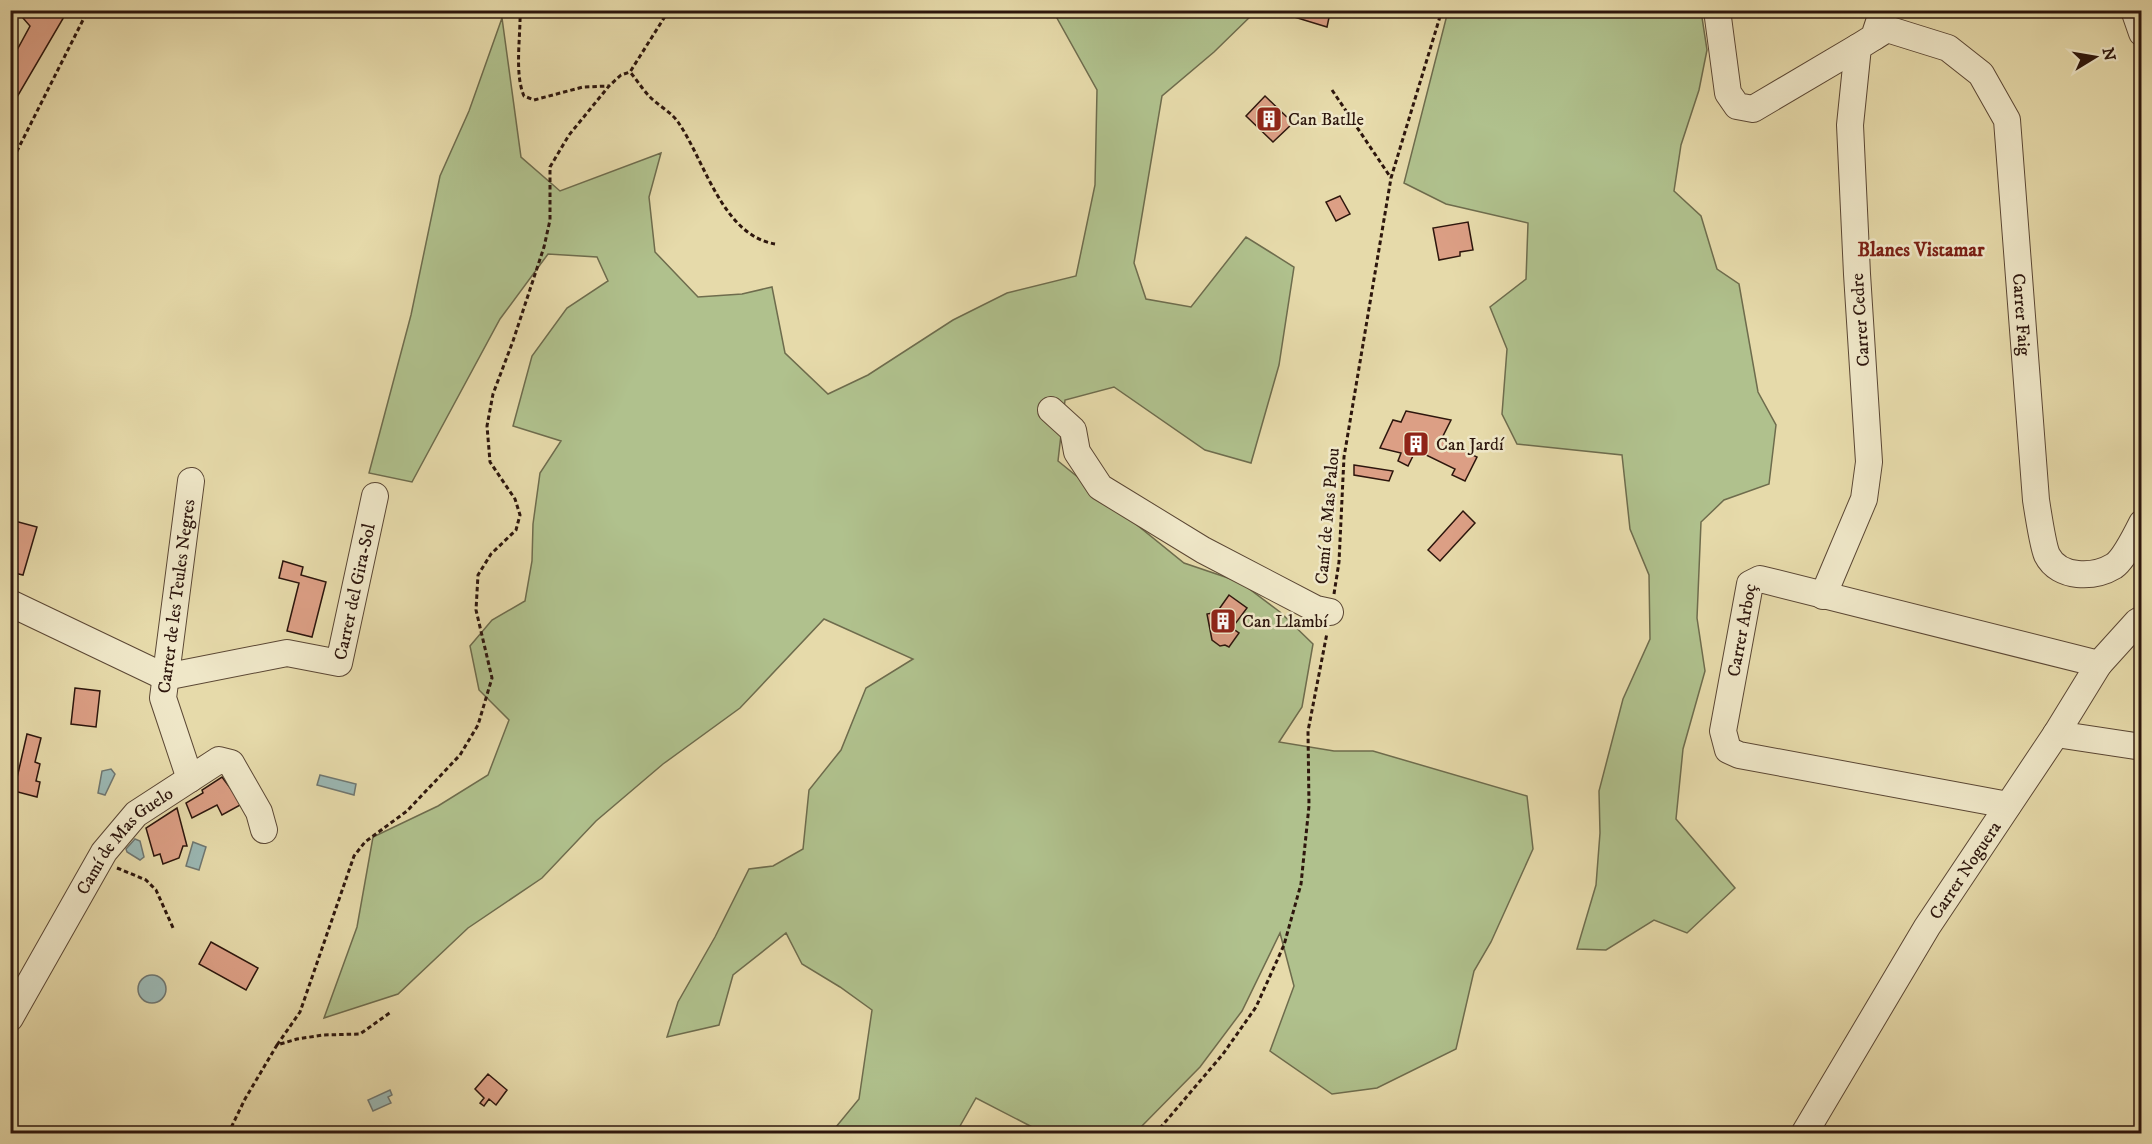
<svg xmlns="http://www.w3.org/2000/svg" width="2152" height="1144" font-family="'IM FELL DW Pica',serif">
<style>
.green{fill:#b0c18d;stroke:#6e6c4d;stroke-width:1.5}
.water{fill:#9bb8b4;stroke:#6f7771;stroke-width:1.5}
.building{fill:#dc9f85;stroke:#2d160d;stroke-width:1.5}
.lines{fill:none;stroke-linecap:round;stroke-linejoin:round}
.minor-casing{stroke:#5b4734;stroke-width:28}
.path{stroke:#2d160d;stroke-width:3;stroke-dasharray:4.5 3;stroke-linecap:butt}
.minor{stroke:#efe7c8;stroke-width:26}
.labels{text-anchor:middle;stroke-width:5;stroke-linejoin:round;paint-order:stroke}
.poi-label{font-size:18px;fill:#2d160d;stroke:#efe7c8;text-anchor:start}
.street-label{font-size:18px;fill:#2d160d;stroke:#efe7c8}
.neighbourhood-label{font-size:20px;font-weight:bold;fill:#7a1f14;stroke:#efe7c8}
</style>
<rect width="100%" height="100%" fill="#e6daaa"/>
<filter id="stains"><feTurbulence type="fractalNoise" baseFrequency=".00333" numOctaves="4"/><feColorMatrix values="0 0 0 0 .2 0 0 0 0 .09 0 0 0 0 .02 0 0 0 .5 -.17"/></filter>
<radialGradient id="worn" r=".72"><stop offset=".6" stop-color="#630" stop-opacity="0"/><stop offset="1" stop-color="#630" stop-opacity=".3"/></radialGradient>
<path class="green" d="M 1053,11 L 1256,11 L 1214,52 L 1162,96 L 1134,263 L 1146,299 L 1191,307 L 1246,237 L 1294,267 L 1279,365 L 1251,463 L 1205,450 L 1114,387 L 1065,400 L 1058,461 L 1184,563 L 1240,582 L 1280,612 L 1313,644 L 1302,707 L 1279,742 L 1334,751 L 1373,751 L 1527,796 L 1533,849 L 1491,942 L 1474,971 L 1456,1049 L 1377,1088 L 1332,1094 L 1270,1051 L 1294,986 L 1280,933 L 1242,1011 L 1200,1067 L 1135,1133 L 1040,1133 L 1034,1128 L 976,1098 L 956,1133 L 831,1133 L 859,1099 L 872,1010 L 840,987 L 802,964 L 786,933 L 733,975 L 719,1025 L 667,1037 L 678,1002 L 715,937 L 749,869 L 773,866 L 803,849 L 809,790 L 841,750 L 866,688 L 913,659 L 824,619 L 740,708 L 663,764 L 596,821 L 542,878 L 468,928 L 398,994 L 324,1018 L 357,927 L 373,837 L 438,806 L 488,775 L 509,720 L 479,690 L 470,646 L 492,620 L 525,601 L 532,561 L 533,524 L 540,473 L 561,441 L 513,426 L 532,356 L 567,308 L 608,281 L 597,257 L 548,254 L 500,319 L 412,482 L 369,473 L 411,315 L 440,176 L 469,111 L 502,18 L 521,157 L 560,191 L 661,153 L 649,197 L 655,252 L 698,297 L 742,294 L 772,287 L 785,353 L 828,394 L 868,375 L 953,320 L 1007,293 L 1076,276 L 1095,185 L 1097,90 Z
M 1448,11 L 1701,11 L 1707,50 L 1699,90 L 1681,145 L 1674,191 L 1701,216 L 1717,269 L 1739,284 L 1758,392 L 1776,425 L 1769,484 L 1724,500 L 1701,522 L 1697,618 L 1705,671 L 1683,749 L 1676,819 L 1735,888 L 1687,933 L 1654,920 L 1606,950 L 1577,949 L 1596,885 L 1600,833 L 1599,791 L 1623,699 L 1650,639 L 1649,575 L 1630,529 L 1622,455 L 1517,444 L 1502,414 L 1507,349 L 1490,307 L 1526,279 L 1528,223 L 1446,204 L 1404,183 Z"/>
<path class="water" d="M 111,769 L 115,774 L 105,795 L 98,793 L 102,771 Z
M 320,775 L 356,784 L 354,795 L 317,785 Z
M 135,839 L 140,841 L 144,857 L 140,860 L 127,852 L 126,849 Z
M 193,842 L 206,847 L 199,870 L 186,866 Z
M138 989a14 14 0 1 1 28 0a14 14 0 1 1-28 0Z
M 390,1090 L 392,1095 L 388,1097 L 391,1103 L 373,1111 L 368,1100 Z"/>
<path class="building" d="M 16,10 L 68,10 L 10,109 L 10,63 L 30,26 Z
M 1281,10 L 1323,10 L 1330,13 L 1327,27 L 1281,13 Z
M 1265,96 L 1293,123 L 1273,142 L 1246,116 Z
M 1340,196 L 1350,214 L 1336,221 L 1326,202 Z
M 1468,222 L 1473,250 L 1460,252 L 1460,256 L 1439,260 L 1433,228 Z
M 1406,411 L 1451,420 L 1441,440 L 1477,457 L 1465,481 L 1452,475 L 1455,469 L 1416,450 L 1408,466 L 1398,461 L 1401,453 L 1380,448 L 1393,420 L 1401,422 Z
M 1354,465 L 1393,471 L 1389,481 L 1354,475 Z
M 1463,511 L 1475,523 L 1440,561 L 1428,550 Z
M 11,520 L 37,527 L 23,575 L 10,572 Z
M 283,561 L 303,567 L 301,575 L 326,582 L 312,637 L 287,631 L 299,583 L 279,578 Z
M 1229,595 L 1247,608 L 1232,628 L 1239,633 L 1229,647 L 1225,645 L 1220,646 L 1212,640 L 1207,614 L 1217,612 Z
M 75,688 L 100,691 L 96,727 L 71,724 Z
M 27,734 L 41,738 L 35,762 L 40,764 L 36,781 L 40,782 L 37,797 L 14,791 Z
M 222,777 L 242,804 L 222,815 L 217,805 L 192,818 L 186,803 L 203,793 L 202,790 Z
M 177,808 L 187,846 L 183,846 L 179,858 L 163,864 L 160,854 L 154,856 L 146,828 Z
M 211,942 L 258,968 L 246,990 L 199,964 Z
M 488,1074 L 507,1090 L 496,1105 L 489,1099 L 484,1106 L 480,1103 L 484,1098 L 475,1089 Z"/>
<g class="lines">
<defs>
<g id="minor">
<path d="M 1717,10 L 1728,93 L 1737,106 L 1753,109 L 1858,47"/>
<path d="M 2134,10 L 2142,33"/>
<path id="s1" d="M 1874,37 L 1887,29 L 1948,48 L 1981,74 L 2007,120 L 2036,500 C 2038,513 2043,546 2047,555 C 2059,579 2094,578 2114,566 C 2123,560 2137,533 2142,523"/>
<path d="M 1051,410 L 1073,430 L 1077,452 L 1100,487 L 1203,550 L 1316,609 L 1330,612"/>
<path d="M 1823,596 L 1864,499 L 1869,462 L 1857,274 L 1850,125 L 1858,47 L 1874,37 L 1883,10"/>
<path id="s2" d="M 10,603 L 165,677 L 287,653 L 339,663 L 375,496"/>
<path d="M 2056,734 L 2142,747"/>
<path id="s3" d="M 190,779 L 163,698 L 191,481"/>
<path id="s4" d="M 2008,805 L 1739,755 L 1728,750 L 1723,731 L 1750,584 L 1760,579 L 2099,664"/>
<path id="s5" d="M 10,1018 L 104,852 L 136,814 L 219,760 L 231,763 L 259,812 L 264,830"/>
<path id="s6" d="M 1804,1134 L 1927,927 L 2056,734 L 2099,664 L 2137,622 L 2142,619"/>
</g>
</defs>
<use href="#minor" class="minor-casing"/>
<path class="path" d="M 520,10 C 521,35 514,73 524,96 L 534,100 L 583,87 L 609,86
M 669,10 L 630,72 C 637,80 643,90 650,97 C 659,106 671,112 678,122 C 705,161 722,235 775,244
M 1332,90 L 1391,178
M 10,165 L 88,10
M 1334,594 L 1339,562 L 1344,457 L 1391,178 L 1442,10
M 117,868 L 146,880 L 156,890 L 174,930
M 277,1045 L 300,1012 L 354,856 L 365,842 L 407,811 L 460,755 L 478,725 L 492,678 L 476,610 L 478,575 L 491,554 L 516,530 L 520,515 L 515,499 L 490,462 L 487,426 L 493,394 L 513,341 L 544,247 L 550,220 L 550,167 L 569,135 L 609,86 L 621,75 L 630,72
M 228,1134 L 245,1099 L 277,1045 L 297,1039 L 323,1035 L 360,1034 L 391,1012
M 1155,1134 L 1223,1054 L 1256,1007 L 1284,945 L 1301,884 L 1309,806 L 1308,731 L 1327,633"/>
<use href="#minor" class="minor"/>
</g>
<defs>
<symbol id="building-square" viewBox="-11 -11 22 22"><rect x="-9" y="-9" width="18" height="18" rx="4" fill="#8f2418" stroke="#efe7c8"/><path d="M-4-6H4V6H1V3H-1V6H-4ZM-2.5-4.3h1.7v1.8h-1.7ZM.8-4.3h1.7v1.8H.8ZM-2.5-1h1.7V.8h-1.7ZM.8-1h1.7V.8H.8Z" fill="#fff"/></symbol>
</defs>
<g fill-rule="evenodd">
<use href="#building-square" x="1254" y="104" width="30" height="30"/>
<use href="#building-square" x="1401" y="429" width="30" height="30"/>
<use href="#building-square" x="1208" y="606" width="30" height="30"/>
</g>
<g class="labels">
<g class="poi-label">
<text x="1288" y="125">Can Batlle</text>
<text x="1436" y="450">Can Jardí</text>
<text x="1242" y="627">Can Llambí</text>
</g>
<g class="street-label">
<text dy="6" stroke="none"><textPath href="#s1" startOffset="369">Carrer Faig</textPath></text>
<text transform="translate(1860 320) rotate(-94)" y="6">Carrer Cedre</text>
<text transform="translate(1327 516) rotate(-85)" y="6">Camí de Mas Palou</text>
<text dy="6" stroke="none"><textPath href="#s2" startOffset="422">Carrer del Gira-Sol</textPath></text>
<text dy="6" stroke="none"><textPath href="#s3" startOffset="188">Carrer de les Teules Negres</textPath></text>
<text dy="6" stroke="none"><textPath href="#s4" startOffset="408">Carrer Arboç</textPath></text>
<text dy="6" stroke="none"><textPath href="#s5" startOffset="213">Camí de Mas Guelo</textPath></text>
<text dy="6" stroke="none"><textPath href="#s6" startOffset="309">Carrer Noguera</textPath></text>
</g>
<g class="neighbourhood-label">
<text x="1921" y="256">Blanes Vistamar</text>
</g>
</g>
<rect width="2152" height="1144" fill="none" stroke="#e6daaa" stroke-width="36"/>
<rect x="12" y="12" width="2128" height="1120" fill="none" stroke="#2d160d" stroke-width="3"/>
<rect x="18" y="18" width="2116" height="1108" fill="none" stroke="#2d160d" stroke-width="1.5"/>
<g transform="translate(2095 57) rotate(79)" stroke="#efe7c8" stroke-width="4.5" paint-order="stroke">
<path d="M0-4.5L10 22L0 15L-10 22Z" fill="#2d160d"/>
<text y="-9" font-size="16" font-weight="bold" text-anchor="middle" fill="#2d160d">N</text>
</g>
<rect width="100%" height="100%" filter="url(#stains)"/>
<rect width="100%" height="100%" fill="url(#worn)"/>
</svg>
